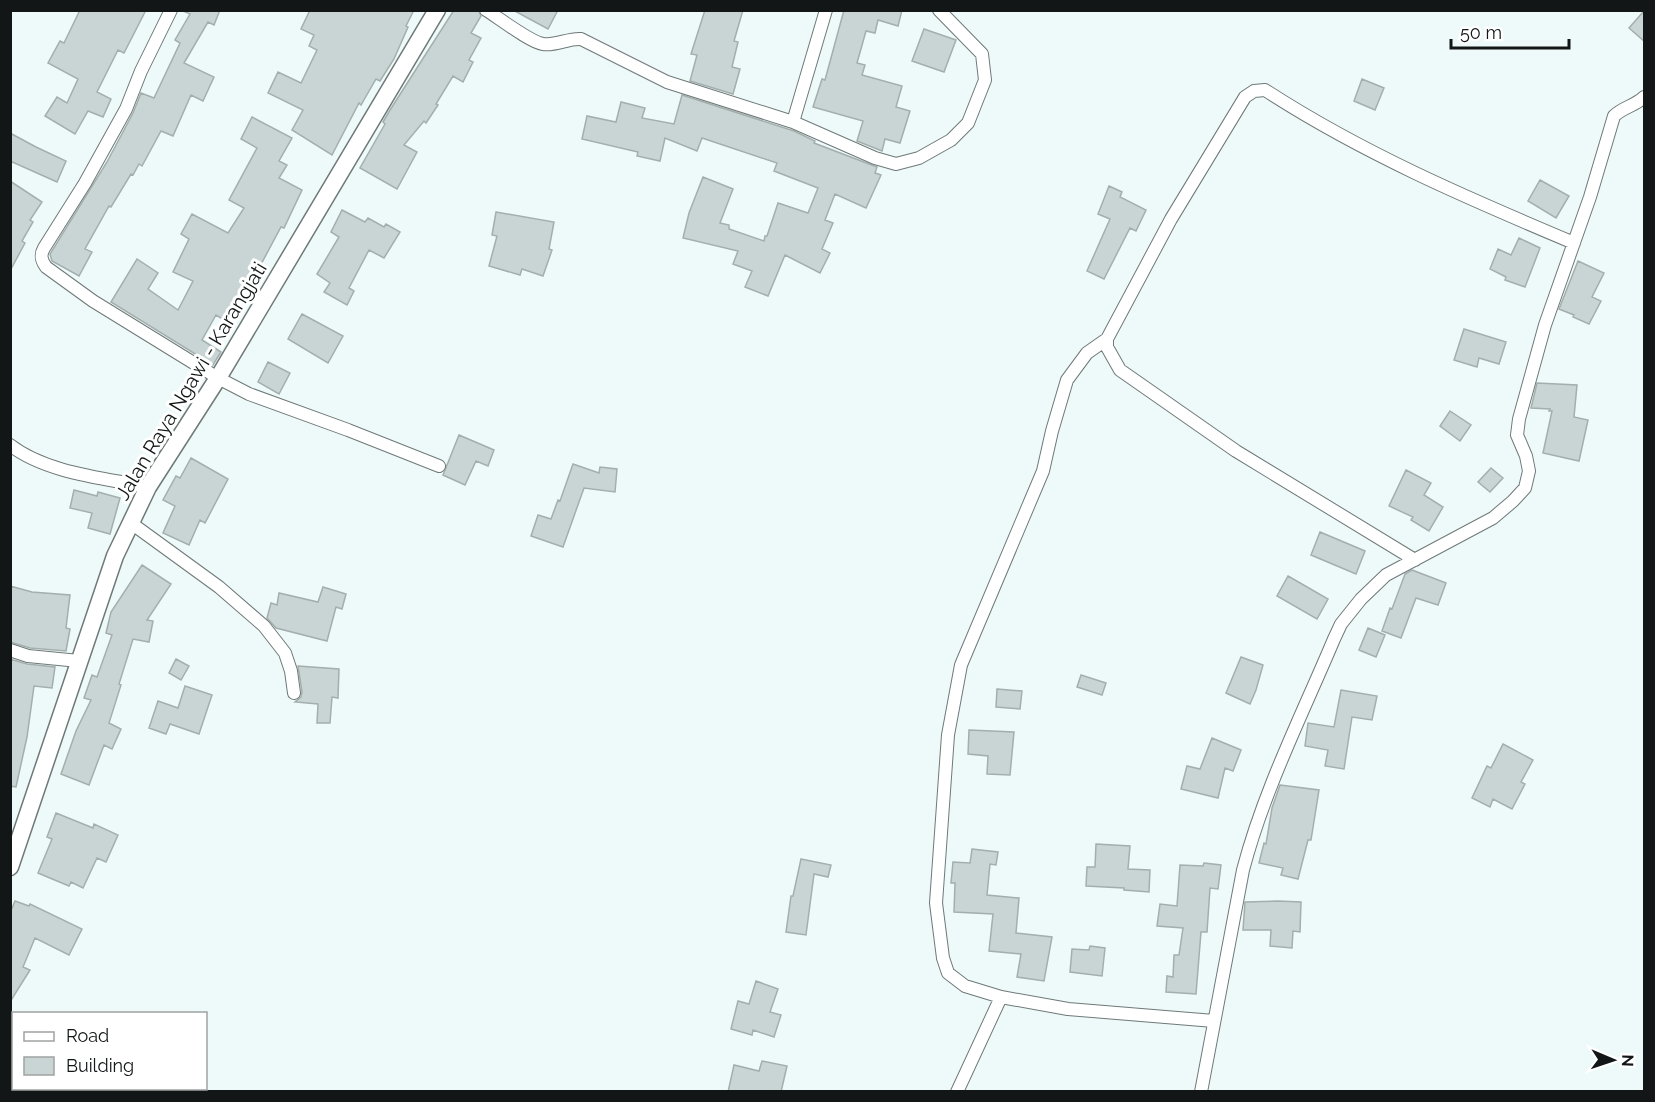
<svg xmlns="http://www.w3.org/2000/svg" width="1655" height="1102" font-family="Raleway,sans-serif">
<style>
.building{fill:#c9d5d4;stroke:#a3aead;stroke-width:1.5}
.lines{fill:none;stroke-linecap:round;stroke-linejoin:round}
.minor-casing{stroke:#6e7978;stroke-width:14}
.secondary-casing{stroke:#6e7978;stroke-width:19}
.minor{stroke:#fff;stroke-width:12}
.secondary{stroke:#fff;stroke-width:16}
.labels{text-anchor:middle;stroke-width:6;stroke-linejoin:round;paint-order:stroke}
.street-label{font-size:20px;fill:#121616;stroke:#fff}
</style>
<rect width="100%" height="100%" fill="#eefaf9"/>
<path class="building" d="M 80,10 L 146,10 L 124,53 L 118,50 L 97,92 L 111,99 L 103,117 L 88,111 L 75,134 L 45,116 L 57,97 L 67,103 L 78,79 L 48,63 L 60,41 L 64,43 Z
M 181,10 L 220,10 L 214,25 L 208,22 L 184,63 L 214,77 L 203,101 L 191,95 L 173,136 L 161,131 L 142,166 L 139,164 L 133,175 L 131,174 L 111,207 L 109,206 L 85,249 L 92,252 L 79,276 L 52,261 L 50,254 L 107,162 L 133,113 L 141,93 L 154,98 L 180,43 L 175,40 L 190,14 Z
M 310,10 L 414,10 L 406,26 L 408,27 L 394,59 L 380,81 L 376,79 L 361,105 L 359,103 L 332,155 L 292,130 L 303,110 L 268,93 L 278,72 L 301,83 L 317,50 L 309,46 L 314,35 L 301,29 Z
M 454,10 L 478,10 L 481,16 L 471,33 L 481,38 L 469,60 L 473,62 L 463,82 L 453,76 L 436,104 L 438,105 L 426,123 L 424,121 L 404,145 L 417,152 L 397,189 L 360,168 L 385,124 L 383,122 L 390,110 Z
M 513,10 L 558,10 L 548,29 Z
M 705,10 L 743,10 L 734,41 L 738,42 L 732,67 L 740,69 L 733,94 L 690,81 L 697,55 L 691,54 Z
M 844,10 L 902,10 L 898,26 L 878,20 L 875,33 L 866,31 L 857,63 L 865,65 L 862,75 L 902,86 L 896,107 L 910,111 L 900,143 L 885,139 L 882,151 L 857,141 L 863,121 L 813,107 L 822,79 L 825,80 Z
M 1644,11 L 1644,41 L 1629,28 Z
M 924,29 L 956,40 L 944,72 L 912,61 Z
M 1362,79 L 1384,88 L 1375,110 L 1354,101 Z
M 682,95 L 794,131 L 815,141 L 814,143 L 877,167 L 875,173 L 881,175 L 866,208 L 835,194 L 825,220 L 833,223 L 822,249 L 830,253 L 820,273 L 785,255 L 768,296 L 745,287 L 752,271 L 733,264 L 738,251 L 683,238 L 689,213 L 703,177 L 733,189 L 720,223 L 729,225 L 729,229 L 764,241 L 765,236 L 767,236 L 778,203 L 808,213 L 818,188 L 774,171 L 777,163 L 702,138 L 697,151 L 665,138 L 660,161 L 637,156 L 638,152 L 582,139 L 587,116 L 616,122 L 621,102 L 645,108 L 642,118 L 674,124 Z
M 252,117 L 292,138 L 279,161 L 287,165 L 279,178 L 302,190 L 284,228 L 281,227 L 251,283 L 248,282 L 236,303 L 241,306 L 231,324 L 216,315 L 202,340 L 221,352 L 213,365 L 111,302 L 137,259 L 158,273 L 148,289 L 178,310 L 193,281 L 173,272 L 189,239 L 181,234 L 192,214 L 228,233 L 244,208 L 229,200 L 257,148 L 241,139 Z
M 10,133 L 36,147 L 66,161 L 57,182 L 10,161 Z
M 1540,180 L 1569,196 L 1556,218 L 1528,201 Z
M 10,181 L 42,202 L 30,220 L 33,222 L 22,241 L 25,243 L 10,271 Z
M 1109,186 L 1122,192 L 1120,197 L 1146,210 L 1136,231 L 1130,228 L 1104,279 L 1087,271 L 1110,219 L 1098,214 Z
M 342,210 L 365,222 L 368,218 L 384,227 L 386,224 L 400,232 L 384,258 L 369,250 L 349,288 L 354,291 L 347,305 L 324,292 L 330,283 L 317,274 L 339,237 L 331,232 Z
M 496,212 L 554,222 L 549,249 L 552,250 L 543,276 L 522,269 L 520,275 L 489,266 L 497,236 L 492,235 Z
M 1519,238 L 1540,248 L 1525,287 L 1505,280 L 1506,277 L 1490,269 L 1498,249 L 1511,255 Z
M 1578,261 L 1604,273 L 1592,297 L 1601,301 L 1589,324 L 1573,317 L 1574,315 L 1559,309 Z
M 302,314 L 343,336 L 328,363 L 288,339 Z
M 1464,329 L 1506,342 L 1499,364 L 1479,358 L 1477,367 L 1454,360 Z
M 268,362 L 290,373 L 279,394 L 258,382 Z
M 1537,383 L 1577,385 L 1574,417 L 1588,420 L 1579,461 L 1543,453 L 1552,411 L 1549,411 L 1550,409 L 1531,408 Z
M 1450,411 L 1471,425 L 1460,441 L 1440,426 Z
M 459,435 L 494,450 L 488,466 L 476,461 L 465,485 L 443,475 Z
M 191,458 L 228,479 L 205,523 L 200,520 L 189,545 L 163,533 L 175,506 L 163,500 L 176,476 L 180,478 Z
M 573,464 L 599,473 L 600,467 L 617,469 L 615,492 L 584,488 L 563,547 L 531,536 L 538,515 L 551,519 L 558,500 L 560,501 Z
M 1491,468 L 1503,478 L 1490,492 L 1478,482 Z
M 1406,470 L 1431,483 L 1424,495 L 1443,507 L 1429,531 L 1411,520 L 1413,517 L 1389,506 Z
M 74,490 L 97,496 L 98,492 L 120,498 L 110,534 L 88,528 L 92,513 L 70,508 Z
M 1320,532 L 1365,551 L 1356,574 L 1311,555 Z
M 142,565 L 171,584 L 147,620 L 153,621 L 149,642 L 133,639 L 119,684 L 121,685 L 109,723 L 121,729 L 112,749 L 104,745 L 89,785 L 61,774 L 76,731 L 91,700 L 84,698 L 92,675 L 97,677 L 112,635 L 106,633 L 111,612 Z
M 1412,570 L 1446,583 L 1438,605 L 1416,598 L 1401,638 L 1382,631 L 1390,608 L 1392,609 L 1405,574 Z
M 1288,576 L 1328,599 L 1317,619 L 1277,596 Z
M 10,586 L 32,592 L 70,595 L 66,628 L 70,629 L 66,651 L 30,648 L 10,642 Z
M 323,587 L 346,594 L 342,609 L 336,607 L 327,641 L 276,628 L 267,618 L 271,603 L 277,605 L 279,593 L 318,602 Z
M 1368,628 L 1385,635 L 1376,657 L 1359,650 Z
M 1241,657 L 1263,665 L 1256,690 L 1250,704 L 1226,693 Z
M 10,659 L 27,664 L 55,667 L 52,688 L 34,686 L 27,737 L 16,787 L 10,786 Z
M 176,659 L 189,666 L 181,680 L 169,673 Z
M 298,666 L 339,669 L 338,698 L 332,697 L 330,723 L 317,723 L 318,704 L 295,702 L 301,697 L 302,692 Z
M 1081,675 L 1106,683 L 1102,695 L 1077,687 Z
M 185,686 L 212,695 L 199,734 L 170,724 L 166,734 L 149,728 L 158,701 L 178,708 Z
M 997,689 L 1022,691 L 1020,709 L 996,707 Z
M 1341,690 L 1377,696 L 1372,720 L 1352,717 L 1344,769 L 1325,766 L 1328,750 L 1305,746 L 1308,723 L 1334,727 Z
M 969,730 L 1014,732 L 1010,775 L 987,774 L 988,756 L 968,754 Z
M 1212,738 L 1241,750 L 1233,771 L 1225,768 L 1218,798 L 1181,789 L 1187,766 L 1200,769 Z
M 1503,744 L 1533,760 L 1521,782 L 1525,784 L 1512,809 L 1493,799 L 1490,807 L 1472,798 L 1487,766 L 1491,768 Z
M 1280,785 L 1319,790 L 1311,840 L 1308,840 L 1298,879 L 1281,875 L 1283,868 L 1259,863 L 1264,843 L 1266,844 L 1272,808 Z
M 56,813 L 93,828 L 94,824 L 118,835 L 106,862 L 97,858 L 83,888 L 71,882 L 69,886 L 38,873 L 52,839 L 47,837 Z
M 1096,844 L 1130,846 L 1128,869 L 1150,870 L 1149,892 L 1124,890 L 1124,888 L 1086,886 L 1087,867 L 1095,867 Z
M 972,849 L 998,852 L 996,865 L 990,864 L 987,895 L 1019,898 L 1016,933 L 1052,937 L 1044,981 L 1017,977 L 1021,954 L 989,951 L 993,914 L 954,912 L 955,883 L 951,883 L 953,862 L 970,863 Z
M 801,859 L 831,865 L 828,877 L 814,874 L 806,935 L 786,932 L 791,896 L 793,896 Z
M 1204,863 L 1221,865 L 1218,889 L 1210,888 L 1207,932 L 1201,932 L 1196,994 L 1166,992 L 1167,976 L 1173,977 L 1174,955 L 1179,955 L 1183,928 L 1157,926 L 1160,904 L 1177,906 L 1180,865 L 1203,866 Z
M 15,901 L 29,906 L 30,904 L 82,929 L 69,955 L 35,938 L 23,967 L 30,970 L 10,1002 L 10,913 Z
M 1278,901 L 1301,902 L 1300,932 L 1293,931 L 1292,948 L 1270,946 L 1271,930 L 1243,930 L 1245,902 Z
M 1090,946 L 1105,948 L 1102,976 L 1070,972 L 1072,949 L 1089,950 Z
M 756,981 L 778,989 L 770,1012 L 781,1015 L 774,1037 L 753,1030 L 752,1035 L 731,1029 L 738,1001 L 749,1004 Z
M 762,1061 L 787,1066 L 781,1092 L 728,1092 L 734,1065 L 759,1071 Z"/>
<g class="lines">
<defs>
<path id="minor" d="M 171,10 L 141,71 L 126,109 L 85,183 L 44,248 C 40,255 41,260 46,267 L 93,301 L 218,378 L 249,394 L 348,430 L 439,466
M 486,10 C 499,18 530,42 543,44 C 556,46 568,38 581,39 L 667,82 L 793,122 L 875,158 L 896,164 L 919,158 L 951,140 L 968,123 L 985,80 L 982,54 L 939,10
M 793,122 L 826,10
M 1107,339 L 1087,353 L 1067,380 L 1052,431 L 1043,471 L 961,665 L 948,735 L 936,903 L 943,958 L 948,973 L 965,986 L 1001,997 L 1068,1009 L 1214,1021
M 10,445 C 46,473 104,478 148,487
M 131,523 L 219,587 L 264,626 L 285,653 L 291,671 L 294,693
M 1415,560 L 1236,451 L 1120,370 L 1107,347 L 1107,339 L 1171,219 L 1245,97 L 1254,91 L 1265,90 C 1362,153 1467,198 1574,243
M 10,650 L 28,656 L 79,661
M 957,1092 L 1001,997
M 1201,1092 L 1243,870 C 1264,790 1302,715 1334,639 L 1341,624 L 1361,599 L 1386,575 L 1493,518 L 1513,501 L 1525,488 L 1529,471 L 1526,456 L 1517,435 L 1519,419 L 1545,325 L 1590,197 L 1614,116 C 1623,107 1635,106 1644,97"/>
<path id="secondary" d="M 10,867 L 115,556 L 148,487 L 218,378 L 437,10"/>
</defs>
<use href="#minor" class="minor-casing"/>
<use href="#secondary" class="secondary-casing"/>
<use href="#minor" class="minor"/>
<use href="#secondary" class="secondary"/>
</g>
<g class="labels">
<g class="street-label">
<text transform="translate(191 381) rotate(-59)" y="7">Jalan Raya Ngawi - Karangjati</text>
</g>
</g>
<rect width="1655" height="1102" fill="none" stroke="#121616" stroke-width="24"/>
<rect x="12" y="1012" width="195" height="78" fill="#ffffff" stroke="#a0a2a2" stroke-width="1.5"/>
<rect x="24" y="1032" width="30" height="9" fill="#ffffff" stroke="#a0a2a2" stroke-width="1.5"/>
<text x="66" y="1042" font-size="18" fill="#121616">Road</text>
<rect x="24" y="1057" width="30" height="18" fill="#c9d5d4" stroke="#a0a2a2" stroke-width="1.5"/>
<text x="66" y="1072" font-size="18" fill="#121616">Building</text>
<g transform="translate(1613 1060) rotate(92)" stroke="#ffffff" stroke-width="4.5" paint-order="stroke">
<path d="M0-4.5L10 22L0 15L-10 22Z" fill="#121616"/>
<text y="-9" font-size="16" font-weight="bold" text-anchor="middle" fill="#121616">N</text>
</g>
<path d="M1451 39v9h118v-9" fill="none" stroke="#121616" stroke-width="3"/>
<text x="1460" y="39" font-size="18" fill="#121616" stroke="#ffffff" stroke-width="4.5" paint-order="stroke">50 m</text>
</svg>
